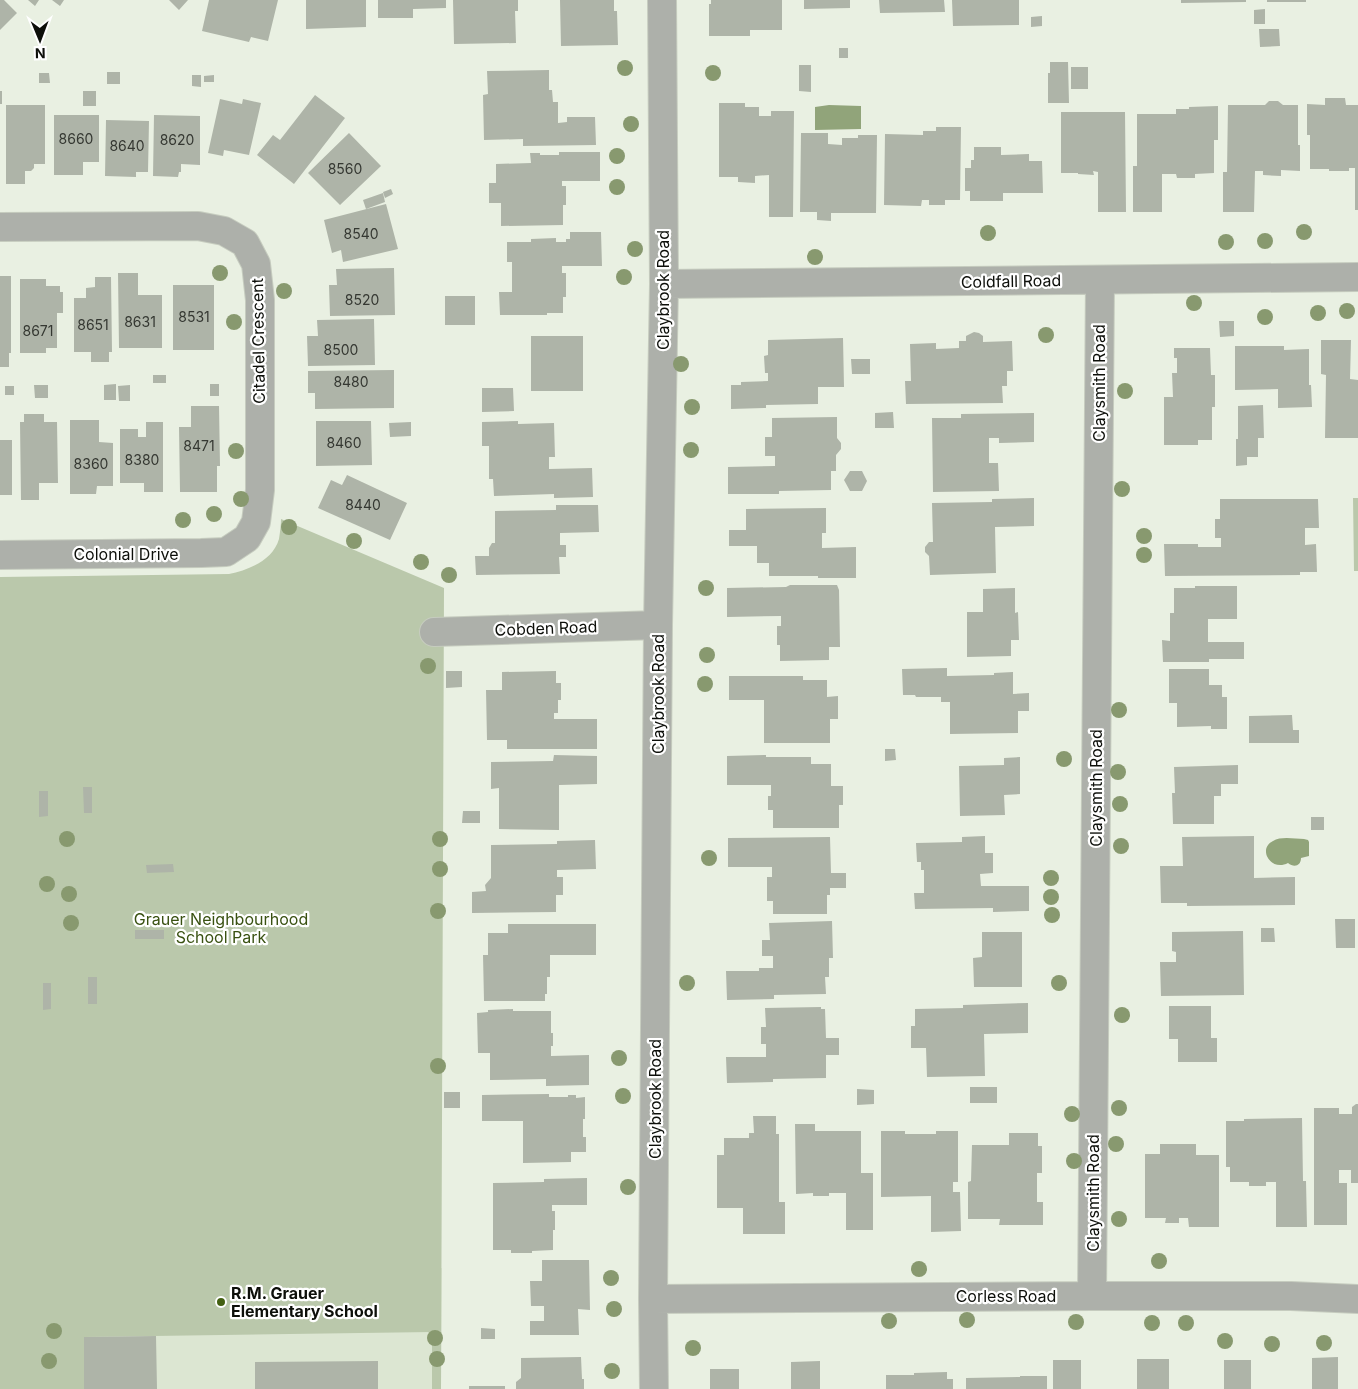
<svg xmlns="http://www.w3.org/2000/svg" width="1358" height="1389" font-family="Inter,sans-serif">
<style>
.built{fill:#dce6d2}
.green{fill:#bac8ab}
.water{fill:#91a47a}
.building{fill:#aeb4a8}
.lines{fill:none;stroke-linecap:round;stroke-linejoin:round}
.minor-casing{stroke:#c6ccbf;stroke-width:30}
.minor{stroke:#adb0aa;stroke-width:28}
.tree{fill:#88996f}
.poi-dot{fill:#436012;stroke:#fff;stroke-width:2}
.labels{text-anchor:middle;stroke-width:4.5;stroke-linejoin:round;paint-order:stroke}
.number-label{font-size:14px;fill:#353832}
.street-label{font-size:16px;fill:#0d0f0a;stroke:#fff}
.park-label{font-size:16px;fill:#395111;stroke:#fff}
.poi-label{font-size:16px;font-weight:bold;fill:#0d0f0a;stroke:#fff;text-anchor:start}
</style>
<rect width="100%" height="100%" fill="#e9f0e2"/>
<path class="built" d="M 442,1268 L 441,1389 L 0,1389 L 0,1273 Z"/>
<path class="green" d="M 1353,498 L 1358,498 L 1358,571 L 1354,571 Z
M 281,519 L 444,588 L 441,1389 L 432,1389 L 432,1332 L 84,1337 L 84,1389 L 0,1389 L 0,577 L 229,574 C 249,570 273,560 279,539 C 280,532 281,525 281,519 Z"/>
<path class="water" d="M 829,105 L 861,106 L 861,129 L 815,130 L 815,107 Z
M 1304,839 L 1308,840 L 1309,842 L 1309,856 L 1301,858 C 1301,866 1294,868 1288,863 C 1271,872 1257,849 1273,841 C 1281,836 1295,839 1304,839 Z"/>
<path class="building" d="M 0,0 L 4,0 L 17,13 L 0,30 Z
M 28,0 L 39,0 L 35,6 Z
M 52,0 L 64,0 L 60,6 Z
M 169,0 L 188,0 L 179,10 Z
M 209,0 L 278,0 L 268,41 L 251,37 L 249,42 L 202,31 Z
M 306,0 L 366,0 L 366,27 L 306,29 Z
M 378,0 L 446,0 L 446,8 L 413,9 L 413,18 L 378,18 Z
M 453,0 L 518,0 L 518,11 L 515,11 L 516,43 L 454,44 Z
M 560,0 L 614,0 L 614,11 L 617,11 L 618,45 L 561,46 Z
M 711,0 L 782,0 L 782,30 L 750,30 L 750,36 L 709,36 L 709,4 L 711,4 Z
M 804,0 L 850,0 L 850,8 L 804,9 Z
M 879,0 L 944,0 L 945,12 L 880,13 Z
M 952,0 L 1019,0 L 1019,25 L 953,26 Z
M 1181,0 L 1246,0 L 1246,2 L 1181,3 Z
M 1267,0 L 1306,0 L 1306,2 L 1267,2 Z
M 1265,9 L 1265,24 L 1254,24 L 1254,10 Z
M 1042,16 L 1042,26 L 1031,27 L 1031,17 Z
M 1259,29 L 1279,29 L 1280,46 L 1260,47 Z
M 839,48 L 848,48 L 848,58 L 839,58 Z
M 1050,62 L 1068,62 L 1069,103 L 1048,103 L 1048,73 L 1050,73 Z
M 799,65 L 811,65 L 811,92 L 799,91 Z
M 1071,67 L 1088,67 L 1088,89 L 1071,89 Z
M 549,70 L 549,90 L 552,90 L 553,102 L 558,102 L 558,123 L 567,122 L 567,117 L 595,117 L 596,145 L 523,146 L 523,139 L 484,140 L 483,95 L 488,94 L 487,71 Z
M 107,72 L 120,72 L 120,84 L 107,84 Z
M 39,73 L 49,73 L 50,83 L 39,83 Z
M 192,75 L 201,75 L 201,87 L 192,86 Z
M 214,75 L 214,82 L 204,82 L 204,76 Z
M 0,91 L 2,91 L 2,104 L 0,104 Z
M 83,91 L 96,91 L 96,106 L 83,106 Z
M 315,95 L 345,118 L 294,184 L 257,155 L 273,135 L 280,140 Z
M 1325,98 L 1345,98 L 1346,105 L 1358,105 L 1358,210 L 1355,210 L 1355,168 L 1349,168 L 1349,171 L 1329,171 L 1329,169 L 1310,169 L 1310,135 L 1307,135 L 1307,104 L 1325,105 Z
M 220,99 L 242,104 L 243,99 L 261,103 L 249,155 L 224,150 L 223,156 L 208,153 Z
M 1269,101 L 1278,101 L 1283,105 L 1298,105 L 1298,145 L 1300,145 L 1300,171 L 1281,170 L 1281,176 L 1263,175 L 1263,171 L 1255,171 L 1254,212 L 1223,212 L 1223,172 L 1227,172 L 1228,105 L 1265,105 Z
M 719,103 L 745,103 L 745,107 L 759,107 L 759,116 L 771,116 L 771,111 L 794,111 L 793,217 L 769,217 L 769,175 L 755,176 L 755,183 L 738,182 L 738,177 L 719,177 Z
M 6,105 L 45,105 L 45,164 L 34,164 L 34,168 L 31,171 L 25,171 L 25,184 L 6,184 Z
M 1218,106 L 1218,140 L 1214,140 L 1214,173 L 1195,174 L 1195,178 L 1177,178 L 1176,174 L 1162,174 L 1162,212 L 1133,212 L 1133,166 L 1137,166 L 1137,114 L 1176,114 L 1176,109 L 1189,109 L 1189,107 Z
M 1061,112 L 1125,112 L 1126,212 L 1098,212 L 1098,172 L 1093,171 L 1094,175 L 1078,174 L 1078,173 L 1061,173 Z
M 54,115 L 99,115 L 99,162 L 83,162 L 83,175 L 54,175 Z
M 154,115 L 200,116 L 200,165 L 181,164 L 181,172 L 179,172 L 178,177 L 153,176 Z
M 106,120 L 149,121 L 148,172 L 136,172 L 136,177 L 105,176 Z
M 936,127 L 961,127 L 960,200 L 945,200 L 945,205 L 929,205 L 929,200 L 922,200 L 921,206 L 884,205 L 885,134 L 923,135 L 923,131 L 936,131 Z
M 349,133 L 381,166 L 340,205 L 308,173 Z
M 801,133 L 828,133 L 828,144 L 842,145 L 842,138 L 858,138 L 858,135 L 877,135 L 876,213 L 831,213 L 831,221 L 817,220 L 817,212 L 800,212 Z
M 974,147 L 1001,147 L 1001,155 L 1029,154 L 1029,161 L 1042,161 L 1043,193 L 1003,193 L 1003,201 L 970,201 L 970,191 L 965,191 L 965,168 L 971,168 L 971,160 L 974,160 Z
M 559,152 L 600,152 L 600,181 L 562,181 L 562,186 L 566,186 L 566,205 L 563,205 L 563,225 L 501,226 L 501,203 L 489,203 L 489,183 L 496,183 L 496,164 L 531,163 L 530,153 L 540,153 L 540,155 L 559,155 Z
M 391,189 L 393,194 L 385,198 L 383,192 Z
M 383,193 L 385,202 L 366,209 L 363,200 Z
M 386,204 L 398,249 L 343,262 L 341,250 L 332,253 L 324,220 Z
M 570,232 L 601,232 L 602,266 L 562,266 L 562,273 L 566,273 L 566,297 L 563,297 L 563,313 L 547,313 L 547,315 L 500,315 L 499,292 L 512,292 L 512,262 L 507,262 L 507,242 L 531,242 L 531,239 L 556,238 L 556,242 L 566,242 L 566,239 L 570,239 Z
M 394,268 L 395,315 L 330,316 L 329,285 L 337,285 L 336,269 Z
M 118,273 L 138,273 L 138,295 L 162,295 L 162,348 L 119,348 Z
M 0,276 L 11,276 L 11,353 L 9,353 L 9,367 L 0,367 Z
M 95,277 L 111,277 L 112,352 L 109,352 L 109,362 L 91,362 L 91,352 L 74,352 L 74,298 L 86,298 L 86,288 L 95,287 Z
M 20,279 L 46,279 L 46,286 L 60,286 L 60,292 L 63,292 L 63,313 L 57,313 L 57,348 L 46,348 L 46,353 L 20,353 Z
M 173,285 L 214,285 L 214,350 L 173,350 Z
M 445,296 L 475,296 L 475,325 L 445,325 Z
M 374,319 L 375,365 L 308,366 L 307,336 L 318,336 L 317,320 Z
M 1219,321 L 1234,321 L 1234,336 L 1220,337 Z
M 974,332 L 979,333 L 983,336 L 983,342 L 1012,341 L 1013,371 L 1007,371 L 1007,386 L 1002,386 L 1003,403 L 906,404 L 905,381 L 911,381 L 910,344 L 936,343 L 936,349 L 959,348 L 959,341 L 966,341 L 966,336 Z
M 531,336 L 583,336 L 583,391 L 531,391 Z
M 843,338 L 844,387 L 818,387 L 818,404 L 766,405 L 766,408 L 731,409 L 731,385 L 741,385 L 741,382 L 768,381 L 768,373 L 765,373 L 764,356 L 768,355 L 768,340 Z
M 1321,340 L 1351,340 L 1350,379 L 1358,380 L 1358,438 L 1325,438 L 1326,375 L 1321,374 Z
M 1235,346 L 1284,346 L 1284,350 L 1309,349 L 1309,385 L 1311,385 L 1312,407 L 1278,408 L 1278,389 L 1235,390 Z
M 1174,348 L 1210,348 L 1211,375 L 1215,375 L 1215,407 L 1212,407 L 1212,440 L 1198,440 L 1198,445 L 1164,445 L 1164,397 L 1173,397 L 1172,373 L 1177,373 L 1177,358 L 1174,358 Z
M 851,359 L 870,359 L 870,374 L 852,374 Z
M 394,370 L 394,408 L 315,409 L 315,393 L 308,393 L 308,371 Z
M 153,375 L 166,375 L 166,383 L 153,383 Z
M 116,384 L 116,400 L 104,400 L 104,385 Z
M 210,384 L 219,384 L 219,396 L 210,396 Z
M 34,385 L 48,385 L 48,398 L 35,398 Z
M 130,385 L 130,401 L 119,401 L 118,386 Z
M 5,386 L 14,386 L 14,395 L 5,395 Z
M 482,388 L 513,388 L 514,411 L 482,412 Z
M 1263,405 L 1264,438 L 1258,438 L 1258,457 L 1247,457 L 1247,465 L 1236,466 L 1236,439 L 1238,439 L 1238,406 Z
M 191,406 L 219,406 L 220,466 L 217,466 L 217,492 L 180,492 L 179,427 L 191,427 Z
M 893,412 L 894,428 L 875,428 L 875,413 Z
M 1034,413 L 1034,442 L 999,443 L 999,438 L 989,438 L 989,463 L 998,463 L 999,491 L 933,492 L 932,418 L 961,418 L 961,414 Z
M 24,414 L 44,414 L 44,422 L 57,422 L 58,483 L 39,483 L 39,500 L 21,500 L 20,422 L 24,422 Z
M 837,417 L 837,438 L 841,443 L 841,449 L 836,455 L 836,471 L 831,471 L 831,490 L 779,491 L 779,494 L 728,494 L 728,467 L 775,466 L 775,456 L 765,456 L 765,437 L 772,437 L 772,418 Z
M 70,420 L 99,420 L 99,442 L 113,443 L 113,486 L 97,486 L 96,494 L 70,494 Z
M 316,421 L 371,421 L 372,465 L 316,466 Z
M 518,421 L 518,424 L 554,423 L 555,457 L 549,457 L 549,469 L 592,468 L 593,497 L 554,498 L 554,494 L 494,496 L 493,479 L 489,479 L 489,446 L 482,446 L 482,422 Z
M 146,422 L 163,422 L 163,492 L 144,492 L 144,483 L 120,483 L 120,429 L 138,429 L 138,437 L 146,437 Z
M 411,422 L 411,436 L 390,437 L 389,423 Z
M 0,440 L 12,440 L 12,495 L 0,495 Z
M 850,471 L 862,471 L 867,481 L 862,491 L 850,491 L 844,480 Z
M 347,475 L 407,503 L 390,540 L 318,508 L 331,480 L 342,485 Z
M 1034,498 L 1034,526 L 995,527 L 996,573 L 930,575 L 929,556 L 925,552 L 925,547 L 929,542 L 933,542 L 932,503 L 992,502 L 992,499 Z
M 1220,499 L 1318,499 L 1319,528 L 1305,528 L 1305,545 L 1316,544 L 1317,572 L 1300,572 L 1300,575 L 1165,576 L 1164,544 L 1198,544 L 1198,547 L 1221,547 L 1221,538 L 1215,538 L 1215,519 L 1220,519 Z
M 556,505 L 598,505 L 599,532 L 560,533 L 560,545 L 566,545 L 566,557 L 559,557 L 560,574 L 476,575 L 475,556 L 489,556 L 489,548 L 492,543 L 495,543 L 495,511 L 556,510 Z
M 826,508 L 826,533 L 822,533 L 822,548 L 856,547 L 856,578 L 818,578 L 818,576 L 769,576 L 769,563 L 757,563 L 757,546 L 729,546 L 729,530 L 746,530 L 746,509 Z
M 790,585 L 837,585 L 839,590 L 840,647 L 829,647 L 829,660 L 780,661 L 780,645 L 777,645 L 777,626 L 781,626 L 781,616 L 727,617 L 727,588 L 786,587 Z
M 1195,586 L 1237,586 L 1237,619 L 1208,619 L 1208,642 L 1244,642 L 1244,659 L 1209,659 L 1209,662 L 1163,662 L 1162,640 L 1170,641 L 1170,613 L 1174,613 L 1174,588 L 1195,588 Z
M 1015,588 L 1015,613 L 1018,612 L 1019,640 L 1011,640 L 1011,656 L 967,657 L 967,612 L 983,612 L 983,589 Z
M 947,668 L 947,676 L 994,675 L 994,673 L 1013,672 L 1013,694 L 1029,693 L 1029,711 L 1018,711 L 1018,733 L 950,734 L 950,702 L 941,702 L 941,697 L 916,697 L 915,695 L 903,695 L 902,669 Z
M 1169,669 L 1209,669 L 1209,685 L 1222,685 L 1222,697 L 1227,697 L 1227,729 L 1211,729 L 1211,726 L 1177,727 L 1177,703 L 1169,703 Z
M 446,671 L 462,671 L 462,687 L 446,688 Z
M 556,671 L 556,683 L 561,683 L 561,700 L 558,700 L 558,713 L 554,713 L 554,719 L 597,719 L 597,749 L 507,749 L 507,740 L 487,740 L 486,690 L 502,690 L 502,672 Z
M 729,676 L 803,676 L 803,680 L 827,680 L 827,697 L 838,696 L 838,719 L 830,719 L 830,743 L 764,743 L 764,700 L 729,700 Z
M 1292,715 L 1293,730 L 1299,730 L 1299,743 L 1249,743 L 1249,716 Z
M 885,749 L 895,749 L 896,760 L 885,761 Z
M 554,755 L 597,756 L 597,784 L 559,785 L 559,830 L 499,829 L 499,788 L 491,789 L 491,762 L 553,761 Z
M 766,755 L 766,757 L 811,757 L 811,764 L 831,764 L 831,786 L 843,786 L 843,805 L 839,805 L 839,828 L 773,828 L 773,810 L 768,810 L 768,796 L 771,796 L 771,785 L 727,785 L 727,756 Z
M 1020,757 L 1020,794 L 1004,795 L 1005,815 L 960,816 L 959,766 L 1004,765 L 1004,758 Z
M 1238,765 L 1238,784 L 1221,784 L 1221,796 L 1214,796 L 1214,824 L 1173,824 L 1172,793 L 1175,793 L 1174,767 Z
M 83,787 L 92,787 L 92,813 L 84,813 Z
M 39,791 L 48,791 L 48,816 L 39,817 Z
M 463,811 L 480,811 L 480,823 L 462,823 Z
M 1311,817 L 1324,817 L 1324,830 L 1311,830 Z
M 985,836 L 985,853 L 993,853 L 993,873 L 980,874 L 981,886 L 1029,886 L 1029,911 L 993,912 L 993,908 L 915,909 L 914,893 L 924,893 L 924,870 L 921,870 L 921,862 L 917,862 L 916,843 L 962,842 L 962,837 Z
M 1254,836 L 1254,878 L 1295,877 L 1295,905 L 1187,906 L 1187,903 L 1161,903 L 1160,866 L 1183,866 L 1182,837 Z
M 830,837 L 831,873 L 846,873 L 846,888 L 830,888 L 830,895 L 827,895 L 827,914 L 773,914 L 773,901 L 767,901 L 767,877 L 772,877 L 772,867 L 728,867 L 728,838 Z
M 595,840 L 596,869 L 557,870 L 557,877 L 563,877 L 563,895 L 556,895 L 556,912 L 472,913 L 472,892 L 486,891 L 485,885 L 491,878 L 491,845 L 557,844 L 557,841 Z
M 173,864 L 174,872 L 147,873 L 146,865 Z
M 1335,919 L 1355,919 L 1355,948 L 1336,948 Z
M 832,921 L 833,958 L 829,958 L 829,977 L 825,977 L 826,994 L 774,995 L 774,999 L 727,1000 L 726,971 L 759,971 L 759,968 L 773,968 L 773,956 L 762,956 L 762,940 L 770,940 L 769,923 Z
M 508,924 L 596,924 L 596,955 L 550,955 L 550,977 L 547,977 L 547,994 L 545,994 L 545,1001 L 484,1001 L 483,955 L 488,955 L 488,933 L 508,933 Z
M 1261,928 L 1274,928 L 1275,942 L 1261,942 Z
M 135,930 L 164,930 L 164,939 L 135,939 Z
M 1243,931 L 1244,995 L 1161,996 L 1160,962 L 1176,962 L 1176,952 L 1172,951 L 1172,932 Z
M 982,932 L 1022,932 L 1022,987 L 974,987 L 973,958 L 982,957 Z
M 88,977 L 97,977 L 97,1004 L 88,1004 Z
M 43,983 L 51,983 L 51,1009 L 43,1010 Z
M 1028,1003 L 1028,1033 L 984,1034 L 985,1076 L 927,1077 L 926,1048 L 911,1048 L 911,1026 L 915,1026 L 915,1009 L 963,1008 L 963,1005 Z
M 1169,1006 L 1211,1006 L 1211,1038 L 1217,1038 L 1217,1062 L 1178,1062 L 1178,1039 L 1169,1039 Z
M 821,1007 L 821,1009 L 825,1009 L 826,1038 L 839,1038 L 839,1055 L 826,1055 L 826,1078 L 773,1079 L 773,1082 L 727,1083 L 726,1057 L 766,1057 L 766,1044 L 761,1044 L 761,1027 L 766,1027 L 765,1008 Z
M 513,1009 L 513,1011 L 551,1011 L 551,1033 L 553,1033 L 553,1046 L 551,1046 L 551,1056 L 589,1055 L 589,1085 L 546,1086 L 546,1079 L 490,1080 L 490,1053 L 478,1053 L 477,1013 L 488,1012 L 488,1010 Z
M 970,1087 L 997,1087 L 997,1103 L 970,1103 Z
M 857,1089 L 874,1090 L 874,1104 L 857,1105 Z
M 444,1092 L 460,1092 L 460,1108 L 444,1108 Z
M 549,1094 L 549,1097 L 568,1097 L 568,1095 L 576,1095 L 576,1098 L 585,1097 L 585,1119 L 583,1119 L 583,1137 L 586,1137 L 586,1152 L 571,1152 L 571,1162 L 523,1163 L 523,1121 L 482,1121 L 482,1095 Z
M 1356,1104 L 1358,1104 L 1358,1183 L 1351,1183 L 1351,1170 L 1339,1170 L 1339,1183 L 1347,1183 L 1347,1225 L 1314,1225 L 1314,1108 L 1339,1108 L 1339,1114 L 1352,1114 L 1352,1107 Z
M 753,1116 L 776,1116 L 776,1134 L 779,1134 L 779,1202 L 785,1202 L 785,1234 L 743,1234 L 743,1208 L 717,1208 L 717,1155 L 724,1155 L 724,1138 L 749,1138 L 749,1133 L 754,1133 Z
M 1302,1118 L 1303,1181 L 1306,1181 L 1307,1227 L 1276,1227 L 1276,1182 L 1266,1182 L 1266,1186 L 1249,1186 L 1249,1182 L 1230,1182 L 1230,1167 L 1226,1167 L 1226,1121 L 1244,1121 L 1244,1119 Z
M 795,1124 L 815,1124 L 815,1131 L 861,1131 L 861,1173 L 873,1173 L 873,1230 L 846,1230 L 846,1193 L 829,1193 L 829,1196 L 813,1196 L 813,1193 L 796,1194 Z
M 881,1131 L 905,1131 L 905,1134 L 936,1134 L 936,1131 L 958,1131 L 958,1182 L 953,1182 L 953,1192 L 960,1192 L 961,1231 L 931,1232 L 931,1196 L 881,1197 Z
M 1009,1133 L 1038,1133 L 1038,1146 L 1042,1146 L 1042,1173 L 1037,1173 L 1037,1202 L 1043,1202 L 1043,1225 L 999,1225 L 1000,1219 L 968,1219 L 968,1182 L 971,1181 L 972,1145 L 1009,1145 Z
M 1160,1144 L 1196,1144 L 1196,1155 L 1219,1155 L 1219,1227 L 1189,1227 L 1188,1218 L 1179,1218 L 1179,1223 L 1165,1223 L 1166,1218 L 1145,1218 L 1145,1154 L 1160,1154 Z
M 587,1178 L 587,1205 L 552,1205 L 552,1211 L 555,1211 L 555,1230 L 553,1230 L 553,1250 L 532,1251 L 532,1253 L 511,1253 L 511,1250 L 493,1250 L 493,1183 L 544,1182 L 544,1179 Z
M 542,1260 L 589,1260 L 590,1310 L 578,1309 L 579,1335 L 530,1335 L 530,1321 L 544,1321 L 544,1306 L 531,1306 L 530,1281 L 542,1281 Z
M 481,1328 L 495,1329 L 495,1339 L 481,1339 Z
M 156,1336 L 157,1389 L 84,1389 L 84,1337 Z
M 581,1357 L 582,1379 L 584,1379 L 584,1389 L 516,1389 L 516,1382 L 521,1378 L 521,1358 Z
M 1338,1357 L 1338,1389 L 1312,1389 L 1312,1358 Z
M 1137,1359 L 1169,1359 L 1169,1389 L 1137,1389 Z
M 1053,1360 L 1081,1360 L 1081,1389 L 1053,1389 Z
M 1224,1360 L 1251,1360 L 1251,1389 L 1224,1389 Z
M 378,1361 L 378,1389 L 255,1389 L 255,1362 Z
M 820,1361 L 820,1389 L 791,1389 L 791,1362 Z
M 710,1369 L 739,1369 L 739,1389 L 710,1389 Z
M 947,1372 L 947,1379 L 953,1379 L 953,1389 L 886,1389 L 886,1375 L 914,1375 L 914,1373 Z
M 1020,1376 L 1047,1376 L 1047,1389 L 966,1389 L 966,1378 L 1020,1377 Z
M 469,1386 L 505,1386 L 505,1389 L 469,1389 Z"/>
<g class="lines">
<defs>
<path id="minor" d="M 0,227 L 198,226 L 224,231 L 245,243 L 256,264 L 260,300 L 260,490 L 256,522 L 247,538 L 226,552 L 201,553 L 0,555
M 664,284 L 1358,277
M 434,632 L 658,625
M 1092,1296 L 1100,280
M 653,1299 L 1092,1296 L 1291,1296 L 1358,1299
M 654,1389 L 653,1299 L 658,625 L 664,284 L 662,0"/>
</defs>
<use href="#minor" class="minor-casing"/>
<use href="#minor" class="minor"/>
</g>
<g class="tree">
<circle cx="625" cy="68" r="8"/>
<circle cx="713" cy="73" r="8"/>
<circle cx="631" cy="124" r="8"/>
<circle cx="617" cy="156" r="8"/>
<circle cx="617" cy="187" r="8"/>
<circle cx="1304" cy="232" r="8"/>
<circle cx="988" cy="233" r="8"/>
<circle cx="1265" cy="241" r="8"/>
<circle cx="1226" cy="242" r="8"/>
<circle cx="635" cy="249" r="8"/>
<circle cx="815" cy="257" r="8"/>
<circle cx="220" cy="273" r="8"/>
<circle cx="624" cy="277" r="8"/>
<circle cx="284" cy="291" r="8"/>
<circle cx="1194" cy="303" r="8"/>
<circle cx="1347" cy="311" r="8"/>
<circle cx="1318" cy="313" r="8"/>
<circle cx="1265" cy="317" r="8"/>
<circle cx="234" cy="322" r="8"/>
<circle cx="1046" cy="335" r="8"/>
<circle cx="681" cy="364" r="8"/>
<circle cx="1125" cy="391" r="8"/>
<circle cx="692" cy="407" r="8"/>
<circle cx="691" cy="450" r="8"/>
<circle cx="236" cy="451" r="8"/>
<circle cx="1122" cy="489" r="8"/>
<circle cx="241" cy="499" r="8"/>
<circle cx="214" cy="514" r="8"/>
<circle cx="183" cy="520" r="8"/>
<circle cx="289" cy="527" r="8"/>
<circle cx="1144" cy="536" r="8"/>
<circle cx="354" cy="541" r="8"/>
<circle cx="1144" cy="555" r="8"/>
<circle cx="421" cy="562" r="8"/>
<circle cx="449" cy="575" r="8"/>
<circle cx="706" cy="588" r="8"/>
<circle cx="707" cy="655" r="8"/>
<circle cx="428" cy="666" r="8"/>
<circle cx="705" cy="684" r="8"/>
<circle cx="1119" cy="710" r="8"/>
<circle cx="1064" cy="759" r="8"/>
<circle cx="1118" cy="772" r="8"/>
<circle cx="1120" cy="804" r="8"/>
<circle cx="67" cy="839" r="8"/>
<circle cx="440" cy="839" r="8"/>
<circle cx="1121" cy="846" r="8"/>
<circle cx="709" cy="858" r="8"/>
<circle cx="440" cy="869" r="8"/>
<circle cx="1051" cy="878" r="8"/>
<circle cx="47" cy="884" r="8"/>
<circle cx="69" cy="894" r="8"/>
<circle cx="1051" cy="897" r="8"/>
<circle cx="438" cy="911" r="8"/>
<circle cx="1052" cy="915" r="8"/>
<circle cx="71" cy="923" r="8"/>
<circle cx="687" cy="983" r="8"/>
<circle cx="1059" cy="983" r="8"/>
<circle cx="1122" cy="1015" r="8"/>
<circle cx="619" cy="1058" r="8"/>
<circle cx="438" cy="1066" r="8"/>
<circle cx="623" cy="1096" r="8"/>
<circle cx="1119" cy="1108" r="8"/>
<circle cx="1072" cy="1114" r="8"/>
<circle cx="1116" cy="1144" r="8"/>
<circle cx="1074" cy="1161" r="8"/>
<circle cx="628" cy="1187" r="8"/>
<circle cx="1119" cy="1219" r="8"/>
<circle cx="1159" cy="1261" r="8"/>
<circle cx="919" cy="1269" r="8"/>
<circle cx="611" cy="1278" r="8"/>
<circle cx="614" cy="1309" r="8"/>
<circle cx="967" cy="1320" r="8"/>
<circle cx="889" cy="1321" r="8"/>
<circle cx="1076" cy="1322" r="8"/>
<circle cx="1152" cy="1323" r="8"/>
<circle cx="1186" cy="1323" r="8"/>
<circle cx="54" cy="1331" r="8"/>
<circle cx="435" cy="1338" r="8"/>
<circle cx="1225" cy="1341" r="8"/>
<circle cx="1324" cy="1343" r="8"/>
<circle cx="1272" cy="1344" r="8"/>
<circle cx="693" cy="1348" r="8"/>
<circle cx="437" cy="1359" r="8"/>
<circle cx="49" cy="1361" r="8"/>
<circle cx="612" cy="1371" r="8"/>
</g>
<circle class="poi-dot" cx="221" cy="1302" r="5"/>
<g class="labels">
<g class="number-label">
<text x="76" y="144">8660</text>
<text x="177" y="145">8620</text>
<text x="127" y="151">8640</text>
<text x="345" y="174">8560</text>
<text x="361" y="239">8540</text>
<text x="362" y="305">8520</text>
<text x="194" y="322">8531</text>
<text x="140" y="327">8631</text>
<text x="93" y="330">8651</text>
<text x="38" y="336">8671</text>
<text x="341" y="355">8500</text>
<text x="351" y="387">8480</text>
<text x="344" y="448">8460</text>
<text x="199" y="451">8471</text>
<text x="142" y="465">8380</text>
<text x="91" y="469">8360</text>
<text x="363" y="510">8440</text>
</g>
<g class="street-label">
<text transform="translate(1011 281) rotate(-1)" y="6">Coldfall Road</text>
<text transform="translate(663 290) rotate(-90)" y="6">Claybrook Road</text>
<text transform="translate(258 341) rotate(-91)" y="6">Citadel Crescent</text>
<text transform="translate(1099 383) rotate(-90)" y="6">Claysmith Road</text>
<text x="126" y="560">Colonial Drive</text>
<text transform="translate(546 628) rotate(-2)" y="6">Cobden Road</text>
<text transform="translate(658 694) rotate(-90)" y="6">Claybrook Road</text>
<text transform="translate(1096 788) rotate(-90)" y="6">Claysmith Road</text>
<text transform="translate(655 1099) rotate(-90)" y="6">Claybrook Road</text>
<text transform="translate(1093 1193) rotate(-90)" y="6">Claysmith Road</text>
<text x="1006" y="1302">Corless Road</text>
</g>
<g class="park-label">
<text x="221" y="925">Grauer Neighbourhood<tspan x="221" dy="18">School Park</tspan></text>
</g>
<g class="poi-label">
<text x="231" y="1299">R.M. Grauer<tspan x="231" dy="18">Elementary School</tspan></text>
</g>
</g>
<g transform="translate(40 40) rotate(179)" stroke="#ffffff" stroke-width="4" paint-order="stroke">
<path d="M0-4L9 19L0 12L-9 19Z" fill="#0d0f0a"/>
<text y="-8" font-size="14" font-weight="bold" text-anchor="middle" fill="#0d0f0a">N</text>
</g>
</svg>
